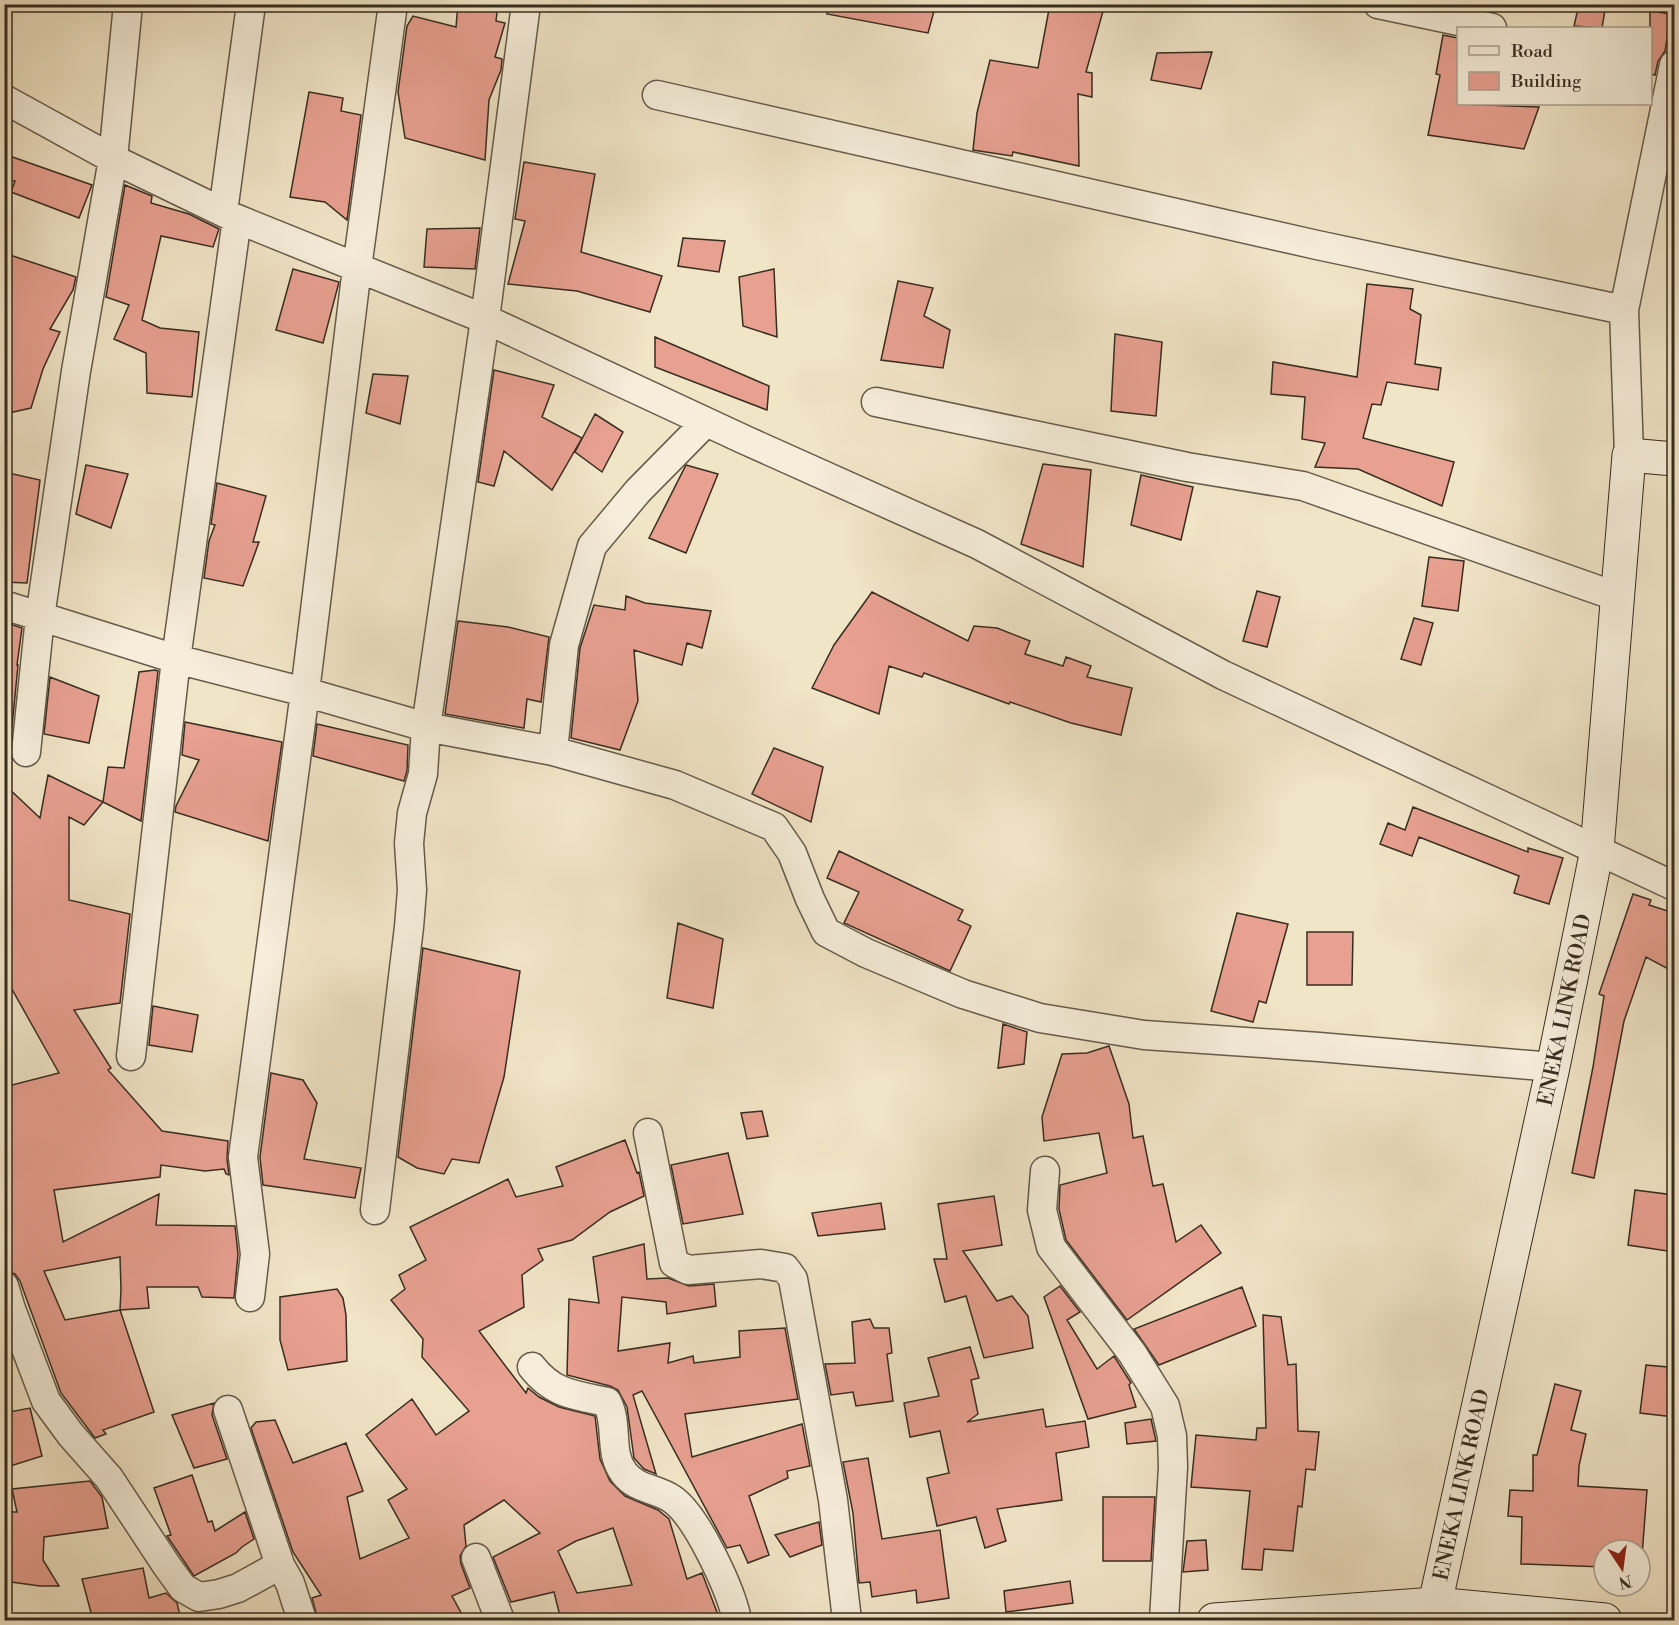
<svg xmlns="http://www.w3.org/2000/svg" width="1679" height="1625" font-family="'Libre Bodoni',serif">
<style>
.building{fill:#e8a091;stroke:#382d20;stroke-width:1.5;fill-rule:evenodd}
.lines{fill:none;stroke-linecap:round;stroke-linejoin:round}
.street-casing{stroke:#665b4a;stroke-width:31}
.secondary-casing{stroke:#382d20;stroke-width:35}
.street{stroke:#f6eedb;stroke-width:28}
.secondary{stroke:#f6eedb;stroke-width:33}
.labels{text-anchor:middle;stroke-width:6;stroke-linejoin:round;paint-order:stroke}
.street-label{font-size:21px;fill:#382d20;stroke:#f6eedb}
</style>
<rect width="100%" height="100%" fill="#f1e5c7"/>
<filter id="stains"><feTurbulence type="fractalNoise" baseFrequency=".00333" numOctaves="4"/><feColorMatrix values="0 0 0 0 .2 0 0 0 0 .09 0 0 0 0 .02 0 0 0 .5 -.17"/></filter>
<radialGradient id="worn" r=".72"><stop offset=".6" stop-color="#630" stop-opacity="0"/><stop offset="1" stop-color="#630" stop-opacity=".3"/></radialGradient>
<path class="building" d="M 458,4 L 498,4 L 496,21 L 505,23 L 495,57 L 502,59 L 501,70 L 489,100 L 485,160 L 405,138 L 398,92 L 407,26 L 413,16 L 456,27 Z
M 828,4 L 936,4 L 928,33 L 827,14 Z
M 1050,4 L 1105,4 L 1086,72 L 1092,73 L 1092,97 L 1078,94 L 1079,166 L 1013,152 L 1012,156 L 973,150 L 977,113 L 990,60 L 1038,68 Z
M 1579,4 L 1606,4 L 1602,28 L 1574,26 Z
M 1650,11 L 1671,14 L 1665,51 L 1658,61 L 1655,75 L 1650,74 Z
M 1443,35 L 1458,38 L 1458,104 L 1539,107 L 1524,149 L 1428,135 L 1440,75 L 1436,74 Z
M 1212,52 L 1201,89 L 1151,80 L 1157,53 Z
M 309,92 L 343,98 L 341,111 L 361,115 L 347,220 L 325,202 L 290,197 Z
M 4,154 L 92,185 L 79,218 L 11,192 L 15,181 L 4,179 Z
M 524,162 L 595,174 L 581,252 L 662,276 L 650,312 L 577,291 L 508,284 L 525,221 L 515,219 Z
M 125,185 L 152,196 L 151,203 L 189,214 L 219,229 L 213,247 L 161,236 L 142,320 L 160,328 L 199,332 L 192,397 L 147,393 L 146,353 L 114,339 L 129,305 L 106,297 Z
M 480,228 L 475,269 L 424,267 L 427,229 Z
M 683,238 L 725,241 L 719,272 L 678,266 Z
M 4,253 L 76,277 L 73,290 L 50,329 L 60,332 L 43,369 L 31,408 L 4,414 Z
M 293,269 L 339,282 L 323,343 L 276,330 Z
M 774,269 L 777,337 L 743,326 L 739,277 Z
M 898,281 L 933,288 L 924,316 L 950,330 L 943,368 L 881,360 Z
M 1367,284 L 1413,289 L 1410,309 L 1421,315 L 1415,364 L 1441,368 L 1438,390 L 1387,382 L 1381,405 L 1372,404 L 1363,438 L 1454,462 L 1442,506 L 1358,469 L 1315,467 L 1325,443 L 1302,439 L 1305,397 L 1271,394 L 1273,362 L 1357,377 Z
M 1115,334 L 1162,342 L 1156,416 L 1111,411 Z
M 655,337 L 769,386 L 767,410 L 655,367 Z
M 494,370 L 554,385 L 542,417 L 582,438 L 552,490 L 504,451 L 494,486 L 478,482 Z
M 373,374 L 408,376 L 400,424 L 366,413 Z
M 595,414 L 623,432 L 602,472 L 575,452 Z
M 1043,464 L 1091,470 L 1083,567 L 1021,544 Z
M 86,465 L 128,474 L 111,528 L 76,514 Z
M 686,465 L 718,474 L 686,553 L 649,538 Z
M 4,472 L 40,480 L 27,583 L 4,582 Z
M 1141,475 L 1193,487 L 1181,540 L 1131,525 Z
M 217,483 L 266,496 L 253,542 L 259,542 L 243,586 L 204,578 L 209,541 L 215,525 L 211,524 Z
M 1429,557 L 1464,561 L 1458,611 L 1422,606 Z
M 1257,591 L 1280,597 L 1267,647 L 1243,641 Z
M 872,592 L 968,641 L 974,626 L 997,628 L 1030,641 L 1025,654 L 1063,666 L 1066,657 L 1091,666 L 1087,677 L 1132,688 L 1121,735 L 1071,723 L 1010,702 L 1009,704 L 924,673 L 922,677 L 889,666 L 879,714 L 812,688 L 834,645 Z
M 626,596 L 645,603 L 711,611 L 702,648 L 687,643 L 682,665 L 634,650 L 638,701 L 620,750 L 571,738 L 580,648 L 594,605 L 625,610 Z
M 1414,618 L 1433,623 L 1421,665 L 1401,659 Z
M 458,621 L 508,627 L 549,637 L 541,702 L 527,699 L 524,728 L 445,714 Z
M 4,622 L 22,628 L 17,665 L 18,665 L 12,727 L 4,726 Z
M 155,670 L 158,671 L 141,821 L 103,802 L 108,767 L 124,768 L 139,672 Z
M 50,677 L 99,696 L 89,743 L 44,734 Z
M 185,722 L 282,742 L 268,841 L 175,812 L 176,806 L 199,760 L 182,755 Z
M 317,724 L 408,745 L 407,771 L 404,781 L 313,756 Z
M 774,748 L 823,767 L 811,822 L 752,794 Z
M 48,775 L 103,802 L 84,825 L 69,817 L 69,900 L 130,914 L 120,1003 L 74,1010 L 111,1068 L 108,1070 L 162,1131 L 228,1141 L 227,1159 L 229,1175 L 226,1174 L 224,1169 L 205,1171 L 161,1165 L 160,1177 L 54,1190 L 63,1242 L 159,1194 L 156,1225 L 235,1226 L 238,1254 L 234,1298 L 202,1297 L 198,1287 L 147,1287 L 149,1308 L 120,1310 L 154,1412 L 103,1430 L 106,1434 L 95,1438 L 61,1393 L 20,1281 L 15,1274 L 4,1270 L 4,1087 L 59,1073 L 4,975 L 4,784 L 40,818 ZM 120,1257 L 121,1289 L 120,1310 L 65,1320 L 44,1271 Z
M 1413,807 L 1528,852 L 1528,848 L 1563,858 L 1549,904 L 1514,893 L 1519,876 L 1419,837 L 1412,856 L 1380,844 L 1388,823 L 1405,830 Z
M 839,851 L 963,910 L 958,920 L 971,926 L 950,971 L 844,923 L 859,892 L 827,878 Z
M 1633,894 L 1651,900 L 1649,905 L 1674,913 L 1674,972 L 1646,957 L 1624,1021 L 1594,1178 L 1572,1173 L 1593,1067 L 1604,996 L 1599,994 Z
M 1237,913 L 1288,924 L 1266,1003 L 1259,1001 L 1253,1022 L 1211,1011 Z
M 678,923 L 723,939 L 713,1008 L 667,998 Z
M 1307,932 L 1353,932 L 1352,985 L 1307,985 Z
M 423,948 L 520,971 L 504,1077 L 479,1163 L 452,1159 L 444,1174 L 417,1168 L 398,1157 Z
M 153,1006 L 198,1015 L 192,1052 L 149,1045 Z
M 1003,1024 L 1027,1032 L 1024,1064 L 998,1068 Z
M 1109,1046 L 1129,1104 L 1133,1138 L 1143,1136 L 1153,1186 L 1163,1184 L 1176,1242 L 1201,1225 L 1221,1253 L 1127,1320 L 1066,1240 L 1059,1209 L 1060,1185 L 1107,1173 L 1099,1133 L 1044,1141 L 1042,1117 L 1062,1054 L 1087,1053 Z
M 271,1073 L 303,1080 L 317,1103 L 304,1159 L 361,1168 L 355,1198 L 263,1185 L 260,1157 Z
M 762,1111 L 768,1136 L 747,1139 L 741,1113 Z
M 625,1140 L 637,1173 L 639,1172 L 644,1196 L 610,1212 L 572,1240 L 538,1249 L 543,1260 L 522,1275 L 524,1307 L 479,1331 L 526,1393 L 528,1388 L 539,1397 L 559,1407 L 595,1416 L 600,1459 L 610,1481 L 625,1496 L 658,1510 L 669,1519 L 687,1579 L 702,1573 L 720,1620 L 561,1620 L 554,1592 L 511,1602 L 493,1557 L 540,1533 L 504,1500 L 464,1525 L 466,1546 L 460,1556 L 461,1564 L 470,1588 L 452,1596 L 465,1620 L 318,1620 L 312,1598 L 321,1595 L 293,1552 L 251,1428 L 256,1422 L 275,1420 L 293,1463 L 346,1443 L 363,1491 L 347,1497 L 360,1559 L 409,1538 L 388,1500 L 407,1489 L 366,1435 L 412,1399 L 436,1435 L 469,1411 L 422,1357 L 423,1339 L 391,1300 L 405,1289 L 399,1275 L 426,1260 L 410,1227 L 508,1179 L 516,1197 L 563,1186 L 556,1167 ZM 613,1528 L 632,1585 L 577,1593 L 558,1551 L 576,1541 Z
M 728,1153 L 743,1214 L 683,1224 L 671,1165 Z
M 1635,1190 L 1674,1195 L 1674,1252 L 1628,1245 Z
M 994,1196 L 1002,1245 L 963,1251 L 997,1301 L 1012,1296 L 1028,1316 L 1033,1348 L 984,1358 L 966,1296 L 945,1302 L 934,1259 L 947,1259 L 938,1204 Z
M 881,1203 L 885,1229 L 818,1236 L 812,1213 Z
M 644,1244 L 647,1279 L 668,1278 L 689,1286 L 714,1284 L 716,1306 L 667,1314 L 666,1302 L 622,1297 L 618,1351 L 670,1343 L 668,1363 L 693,1356 L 694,1363 L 740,1357 L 739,1331 L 785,1328 L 798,1399 L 685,1414 L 692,1457 L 802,1424 L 810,1466 L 787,1471 L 788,1478 L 749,1496 L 769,1555 L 748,1563 L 740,1545 L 727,1548 L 642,1391 L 633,1395 L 656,1474 L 644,1469 L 634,1458 L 627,1407 L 618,1390 L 610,1386 L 567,1375 L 569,1299 L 599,1303 L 593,1257 Z
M 1060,1286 L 1080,1312 L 1067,1320 L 1097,1369 L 1114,1356 L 1131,1383 L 1129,1385 L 1136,1407 L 1088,1419 L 1044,1297 Z
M 1242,1287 L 1256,1326 L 1159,1365 L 1134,1329 Z
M 337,1289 L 343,1298 L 346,1315 L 347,1361 L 288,1370 L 280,1340 L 280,1297 Z
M 1263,1315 L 1281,1317 L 1288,1365 L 1296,1364 L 1298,1431 L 1319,1432 L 1315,1470 L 1306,1469 L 1302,1507 L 1298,1506 L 1293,1551 L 1264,1549 L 1262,1570 L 1242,1569 L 1250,1491 L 1191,1487 L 1196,1435 L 1256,1440 L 1257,1428 L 1266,1428 Z
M 870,1319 L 874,1328 L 889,1328 L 892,1353 L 887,1354 L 893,1401 L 856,1406 L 853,1392 L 831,1395 L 825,1364 L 855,1363 L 852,1322 Z
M 970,1347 L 979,1378 L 971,1380 L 978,1414 L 967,1422 L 1043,1409 L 1046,1427 L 1085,1421 L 1089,1447 L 1056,1453 L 1062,1500 L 997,1509 L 1006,1541 L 985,1548 L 976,1517 L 937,1526 L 927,1478 L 949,1473 L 940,1431 L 910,1437 L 904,1403 L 939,1396 L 928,1358 Z
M 1646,1365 L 1668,1367 L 1667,1376 L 1674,1377 L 1674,1417 L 1640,1413 Z
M 1555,1384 L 1581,1391 L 1571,1430 L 1586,1434 L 1579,1466 L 1578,1486 L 1647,1490 L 1641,1569 L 1640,1550 L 1604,1550 L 1604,1567 L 1521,1564 L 1522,1517 L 1508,1516 L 1510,1490 L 1533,1491 L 1533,1455 L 1537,1455 Z
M 214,1403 L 212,1415 L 227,1459 L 194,1468 L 172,1415 Z
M 30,1408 L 42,1456 L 4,1468 L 4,1413 Z
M 1151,1419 L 1156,1441 L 1127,1444 L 1125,1423 Z
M 868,1458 L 882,1539 L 940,1530 L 949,1598 L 917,1603 L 916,1590 L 872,1597 L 870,1582 L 859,1583 L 853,1513 L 843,1462 Z
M 192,1475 L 208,1522 L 212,1521 L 215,1531 L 245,1512 L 254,1539 L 242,1547 L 236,1553 L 194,1576 L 167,1536 L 171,1535 L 154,1488 Z
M 90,1481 L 102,1497 L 108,1528 L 44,1537 L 43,1560 L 59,1586 L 40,1586 L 4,1581 L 4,1512 L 17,1512 L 12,1489 Z
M 1103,1497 L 1155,1497 L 1151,1561 L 1103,1561 Z
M 819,1522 L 822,1545 L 790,1557 L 775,1535 Z
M 1206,1540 L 1208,1570 L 1183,1572 L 1187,1541 Z
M 143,1568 L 149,1598 L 166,1593 L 177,1603 L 181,1620 L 93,1620 L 82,1579 Z
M 1070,1581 L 1073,1603 L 1006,1612 L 1004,1591 Z"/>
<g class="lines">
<defs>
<path id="street" d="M 1378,4 L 1492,28
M 657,95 L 1317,245 L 1624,310
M 4,99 L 113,159 L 237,219 L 485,319 L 745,440 L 977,544 L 1223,675 L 1674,886
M 223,212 L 251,4
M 876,402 L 1187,467 L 1303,486 L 1618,597
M 1629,455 L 1624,310 L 1674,65
M 4,605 L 176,659 L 305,692 L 426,727 L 553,751 L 675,785 L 774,827 L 792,853 L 810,899 L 826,932 L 866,953 L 963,994 L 1040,1018 L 1144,1035 L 1319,1047 L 1553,1067
M 553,751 L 564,645 L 592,546 L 638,491 L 706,422
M 26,752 L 40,617 L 76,371 L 113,159 L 128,4
M 131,1056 L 176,659 L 237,219
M 648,1133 L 674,1263 L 688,1270 L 761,1264 L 785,1268 L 793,1279 L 833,1500 L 847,1620
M 1045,1171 L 1042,1210 L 1051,1247 L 1132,1353 L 1165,1406 L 1172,1436 L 1173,1467 L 1164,1620
M 375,1210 L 409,927 L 412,890 L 409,843 L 412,813 L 423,774 L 426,727 L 485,319 L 526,4
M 4,1286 L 11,1309 L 46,1401 L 71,1435 L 109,1478 L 167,1566 L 183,1588 L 199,1597 L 219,1594 L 238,1588 L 280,1565
M 250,1297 L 255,1254 L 243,1157 L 305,692 L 357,268 L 393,4
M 532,1367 C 553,1394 575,1395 607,1402 C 619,1425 608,1452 624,1473 C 637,1490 656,1488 672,1499 C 697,1516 731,1590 737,1620
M 228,1410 L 280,1565 L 290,1583 L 302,1620
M 476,1558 L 500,1620"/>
<g id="secondary">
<path id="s1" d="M 1435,1604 L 1553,1067 L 1597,850 L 1629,455 L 1674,459"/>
<path d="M 1214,1620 L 1435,1604 L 1605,1620"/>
</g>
</defs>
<use href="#street" class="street-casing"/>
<use href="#secondary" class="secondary-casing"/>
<use href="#street" class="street"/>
<use href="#secondary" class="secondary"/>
</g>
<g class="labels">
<g class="street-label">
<text dy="7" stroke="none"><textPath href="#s1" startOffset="608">ENEKA LINK ROAD</textPath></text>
<text dy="7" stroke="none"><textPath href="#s1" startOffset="122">ENEKA LINK ROAD</textPath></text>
</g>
</g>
<rect width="1679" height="1625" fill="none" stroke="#f1e5c7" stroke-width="24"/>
<rect x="6" y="6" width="1667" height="1613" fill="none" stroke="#382d20" stroke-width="3"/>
<rect x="12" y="12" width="1655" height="1601" fill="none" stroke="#382d20" stroke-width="1.5"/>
<rect x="1457" y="27" width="195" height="78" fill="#f6eedb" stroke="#aaa190" stroke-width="1.5"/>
<rect x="1469" y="46" width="30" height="9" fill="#f6eedb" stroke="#aaa190" stroke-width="1.5"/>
<text x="1511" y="57" font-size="18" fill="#382d20">Road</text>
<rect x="1469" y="72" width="30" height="18" fill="#e8a091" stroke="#aaa190" stroke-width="1.5"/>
<text x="1511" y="87" font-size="18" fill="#382d20">Building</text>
<g transform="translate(1622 1568) rotate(167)"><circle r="28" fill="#f6eedb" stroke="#aaa190" stroke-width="1.5"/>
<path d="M0-4.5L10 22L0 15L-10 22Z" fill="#8f2418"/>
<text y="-9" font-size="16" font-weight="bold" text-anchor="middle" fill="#382d20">N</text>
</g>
<rect width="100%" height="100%" filter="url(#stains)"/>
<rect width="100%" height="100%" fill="url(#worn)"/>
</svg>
